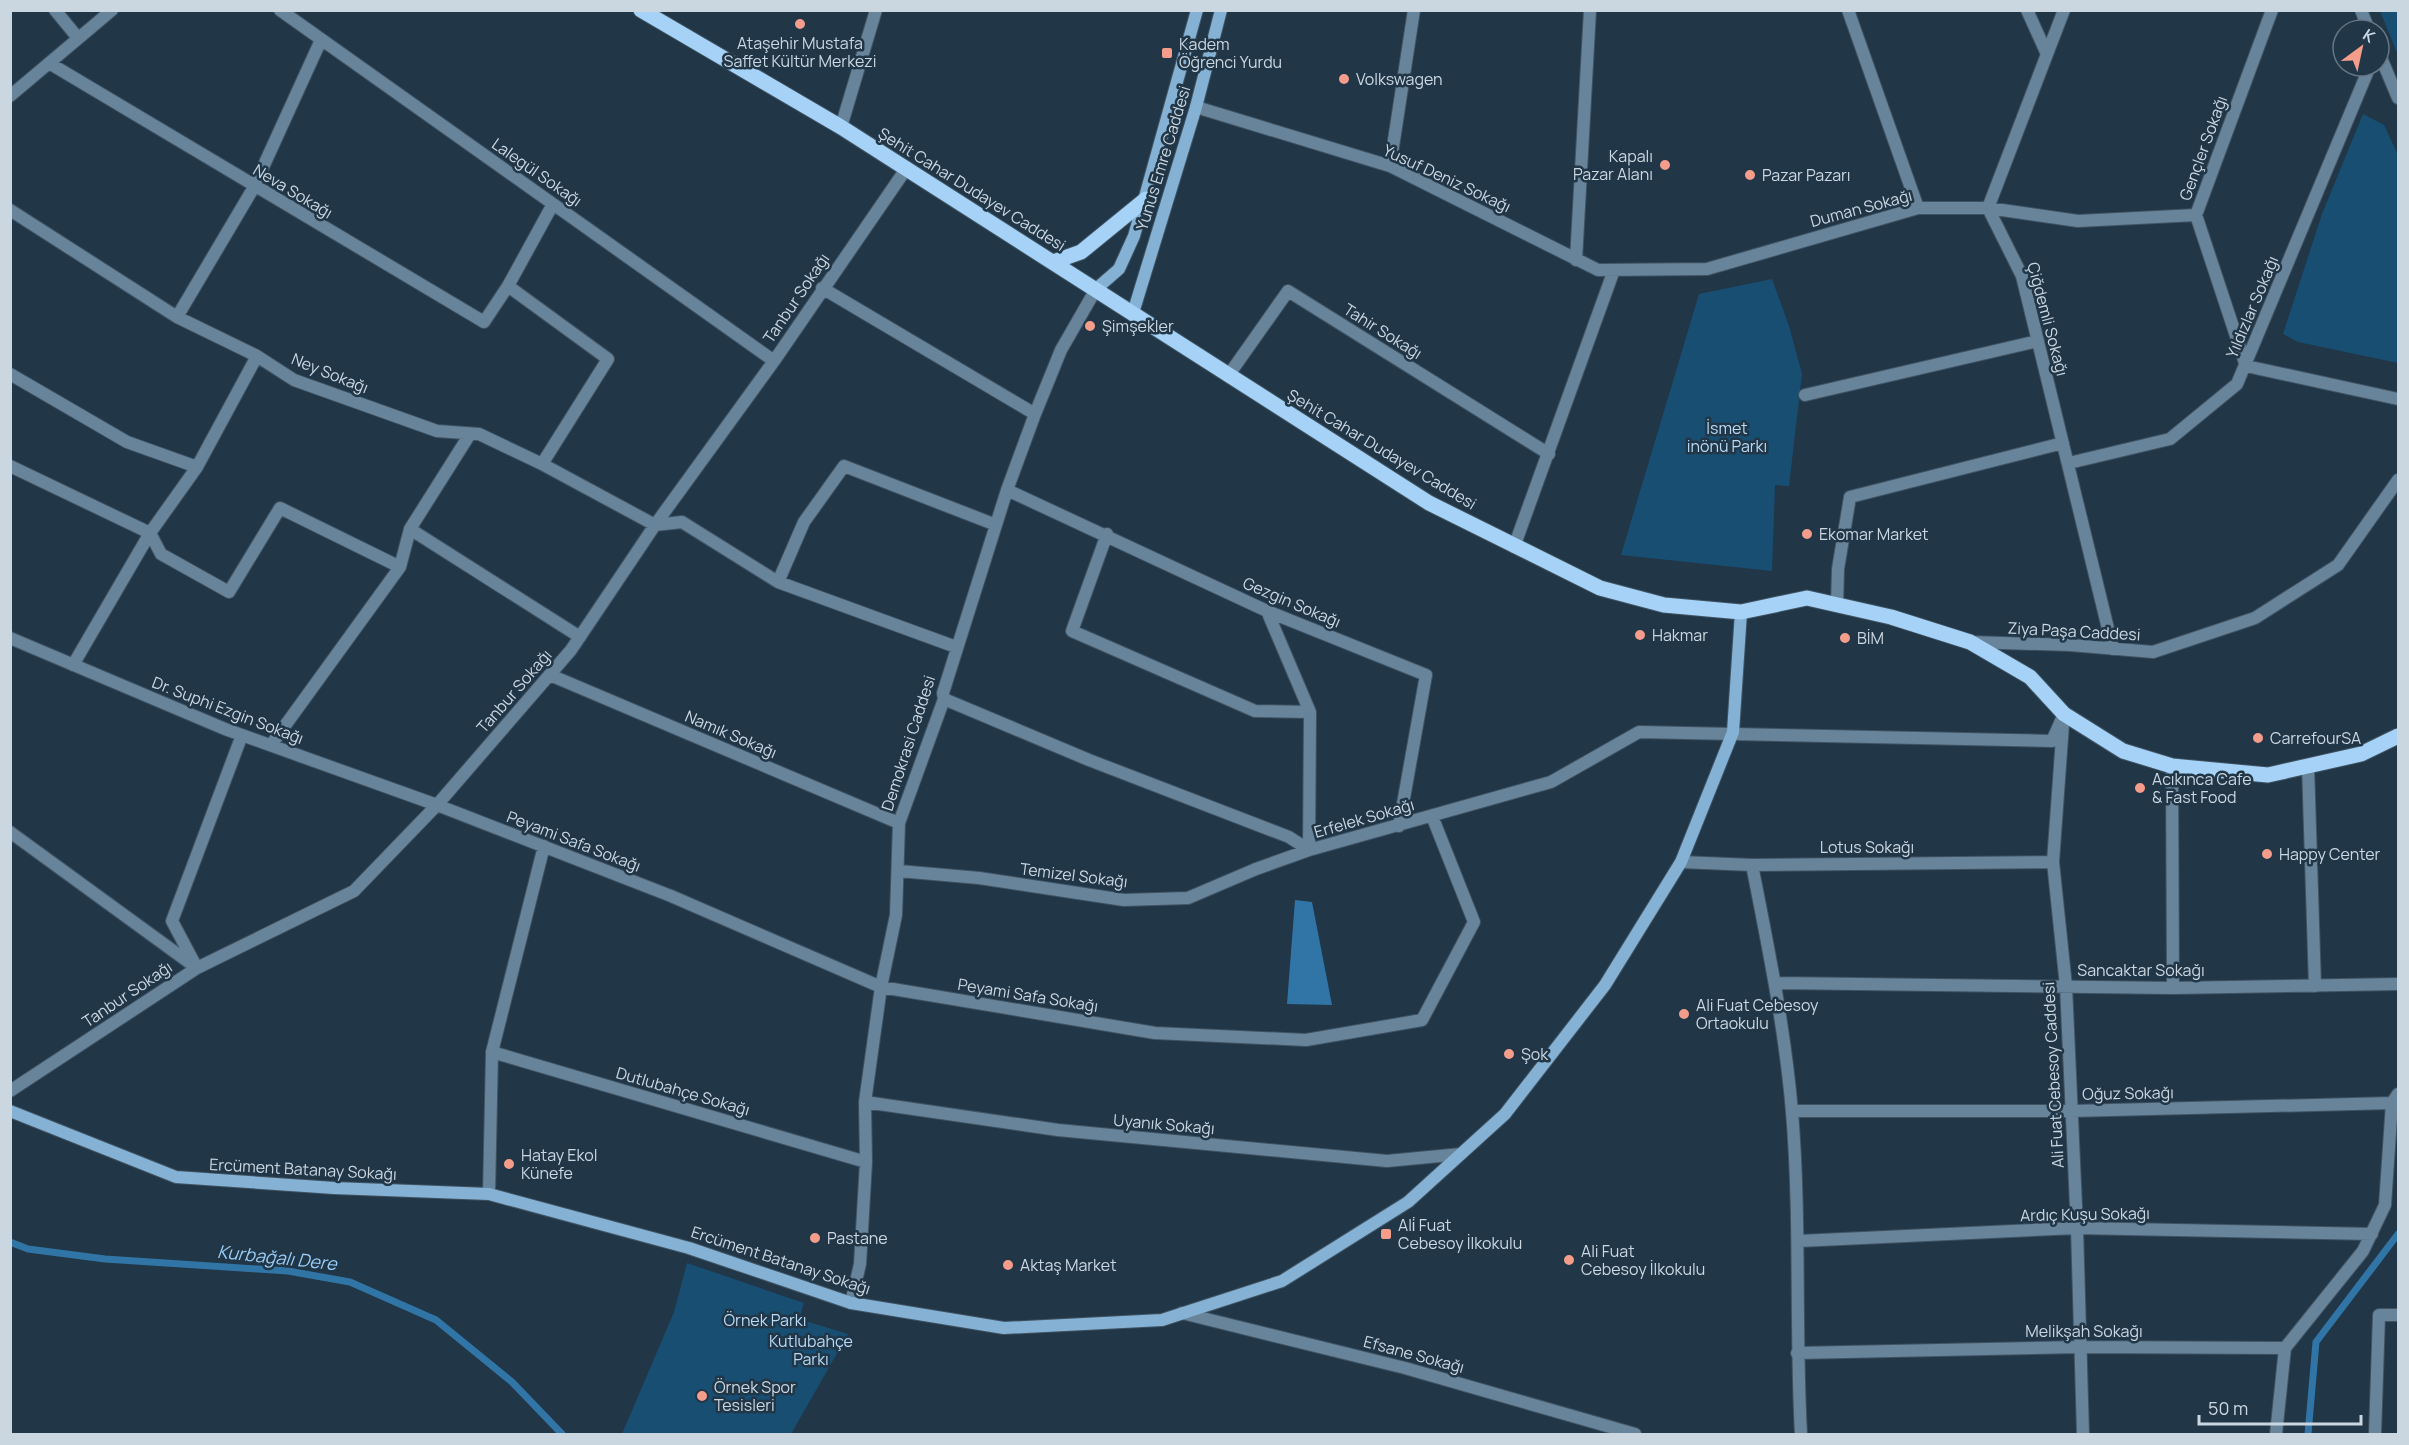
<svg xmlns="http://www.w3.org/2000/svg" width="2409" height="1445" font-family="Manrope,sans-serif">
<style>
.green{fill:#194e73}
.water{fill:#3075a6}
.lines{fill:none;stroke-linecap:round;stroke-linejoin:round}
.stream{stroke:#3075a6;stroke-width:7}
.street-casing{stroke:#3f5363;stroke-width:14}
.secondary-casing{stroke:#3f5363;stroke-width:14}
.primary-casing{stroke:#3f5363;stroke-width:17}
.street{stroke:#68849a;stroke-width:12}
.secondary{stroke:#84b1d4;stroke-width:12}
.primary{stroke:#a5d2f6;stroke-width:15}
.poi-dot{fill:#f49d8b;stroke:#213647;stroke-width:2}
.labels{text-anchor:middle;stroke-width:5;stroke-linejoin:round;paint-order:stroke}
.poi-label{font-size:16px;fill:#cad7e1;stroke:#213647;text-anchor:start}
.street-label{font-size:16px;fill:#cad7e1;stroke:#213647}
.park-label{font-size:16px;fill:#b7d9f5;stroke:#213647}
.water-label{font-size:18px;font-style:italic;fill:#99cdf7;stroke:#213647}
</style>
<rect width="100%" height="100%" fill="#213647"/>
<path class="green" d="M 2380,11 L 2398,11 L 2398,55 Z
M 2363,114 L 2384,125 L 2398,155 L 2398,363 L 2298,342 L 2283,334 L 2322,214 Z
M 1772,279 L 1789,326 L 1802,374 L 1789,486 L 1775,485 L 1772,571 L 1621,555 L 1699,294 Z
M 687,1263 L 804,1303 L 799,1319 L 848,1334 L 791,1434 L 622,1434 L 674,1312 Z"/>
<path class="water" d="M 1295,900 L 1312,902 L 1332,1005 L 1287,1004 Z"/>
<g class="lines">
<path class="stream" d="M 10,1242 L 28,1249 L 105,1259 L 288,1271 L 350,1282 L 436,1320 L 512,1382 L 562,1434
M 2308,1434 L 2316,1342 L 2398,1234"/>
<defs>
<path id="street" d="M 55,10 L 78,38
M 280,10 L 774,361
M 1848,10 L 1918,208
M 2027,10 L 2046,52
M 2064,10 L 1988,208 L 2022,276 L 2113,649
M 2272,10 L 2196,215 L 2246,366 L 2398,399
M 2361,10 L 2369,30
M 2379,53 L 2398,98
M 49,63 L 484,322 L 508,286
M 10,96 L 112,10
M 1196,107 L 1390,166 L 1598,270 L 1707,269 L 1918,208 L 1988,208 L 2078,221 L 2196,215
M 841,127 L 876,10
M 1390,166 L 1414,10
M 10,210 L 177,317 L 257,356 L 294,380 L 437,431 L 479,434 L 542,464 L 655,525 L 682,522 L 778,582 L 956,647
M 1576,260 L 1590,10
M 822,288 L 1035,414
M 177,317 L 254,187 L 321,40
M 10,374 L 127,442 L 197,467
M 1228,376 L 1288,291 L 1549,454
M 1805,395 L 2038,341
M 2069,463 L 2170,439 L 2237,384 L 2370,66
M 542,464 L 608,359 L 508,286 L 553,204
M 10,466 L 150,533 L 161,554 L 229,592 L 280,508 L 400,567
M 1007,490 L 1267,611 L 1426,675 L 1399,826
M 410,529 L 580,637
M 1107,534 L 1072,631 L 1255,711 L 1310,712
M 1514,547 L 1614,270
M 778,582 L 804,522 L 844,466 L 996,525
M 1837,605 L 1838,569 L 1850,497 L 2063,443
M 10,638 L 225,729 L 437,805 L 671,896 L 881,987 L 1155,1033 L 1306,1040 L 1422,1020 L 1474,922 L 1432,816
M 1970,642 L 2070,645 L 2153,652 L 2255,618 L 2338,565 L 2398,480
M 73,665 L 150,533 L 197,467 L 257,356
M 550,675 L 899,823
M 944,699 L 1089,760 L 1289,837 L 1309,850 L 1551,782 L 1639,732 L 2052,741 L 2064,714
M 2063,724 L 2053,862 L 2066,986 L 2077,1228 L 2083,1434
M 271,745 L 400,567 L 410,529 L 470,434
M 2172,766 L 2173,988
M 2308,766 L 2315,986
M 10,832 L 194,966
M 1681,862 L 1752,865 L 2053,862
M 1752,865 C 1768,946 1785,1029 1792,1112 C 1801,1219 1795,1327 1801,1434
M 899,871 L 979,878 L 1124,900 L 1188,898 L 1256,869 L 1309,850 L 1310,712 L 1267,611
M 197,968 L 172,921 L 242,735
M 1775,983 L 2173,988 L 2398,984
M 492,1052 L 866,1162
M 10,1091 L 197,968 L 354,891 L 437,805 L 571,650 L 655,525 L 774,361 L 906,169
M 865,1102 L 1058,1130 L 1387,1161 L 1461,1154
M 1792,1111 L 2072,1111 L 2392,1103
M 489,1194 L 492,1052 L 544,846
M 1799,1241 L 2077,1228 L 2372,1234
M 851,1303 L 860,1264 L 866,1162 L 865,1102 L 881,987 L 896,915 L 899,823 L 944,699 L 943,693 L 1007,490 L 1035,414 L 1061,350 L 1096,289
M 1182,1313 L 1405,1368 L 1635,1434
M 2285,1348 L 2363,1251 L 2385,1205 L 2392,1103 L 2398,1094
M 1797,1353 L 2080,1347 L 2285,1348 L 2276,1434
M 2375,1434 L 2379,1315 L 2398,1315"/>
<path id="secondary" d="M 1096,289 L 1119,269 L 1134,236 L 1197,10
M 1133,313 L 1196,107 L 1221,10
M 10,1111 L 176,1177 L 334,1188 L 489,1194 L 689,1248 L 851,1303 L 1004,1328 L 1162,1320 L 1282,1281 L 1408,1202 L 1505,1114 L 1605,985 L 1681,862 L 1733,732 L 1741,612"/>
<path id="primary" d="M 641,10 L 841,127 L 1429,503 L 1600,588 L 1664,605 L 1741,612 L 1807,598 L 1891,617 L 1970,642 L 2030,677 L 2064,714 L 2123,751 L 2172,766 L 2268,775 L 2361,754 L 2398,736
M 1053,262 L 1081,252 L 1146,199"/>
</defs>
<use href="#street" class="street-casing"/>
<use href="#secondary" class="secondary-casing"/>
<use href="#primary" class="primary-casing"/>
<use href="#street" class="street"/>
<use href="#secondary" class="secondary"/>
<use href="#primary" class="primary"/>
</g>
<g class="poi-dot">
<circle cx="800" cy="24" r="6"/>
<rect x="1161" y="47" width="12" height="12" rx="3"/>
<circle cx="1344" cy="79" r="6"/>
<circle cx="1665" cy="165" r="6"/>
<circle cx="1750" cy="175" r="6"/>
<circle cx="1090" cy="326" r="6"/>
<circle cx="1807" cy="534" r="6"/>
<circle cx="1640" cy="635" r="6"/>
<circle cx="1845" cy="638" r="6"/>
<circle cx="2258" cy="738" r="6"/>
<circle cx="2140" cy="788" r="6"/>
<circle cx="2267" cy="854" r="6"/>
<circle cx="1684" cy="1014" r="6"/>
<circle cx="1509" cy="1054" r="6"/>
<circle cx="509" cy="1164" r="6"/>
<rect x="1380" y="1228" width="12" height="12" rx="3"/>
<circle cx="815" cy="1238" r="6"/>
<circle cx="1569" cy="1260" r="6"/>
<circle cx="1008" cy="1265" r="6"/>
<circle cx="702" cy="1396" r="6"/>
</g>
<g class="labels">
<g class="poi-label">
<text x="800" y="49" text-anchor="middle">Ataşehir Mustafa<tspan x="800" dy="18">Saffet Kültür Merkezi</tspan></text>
<text x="1179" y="50">Kadem<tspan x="1179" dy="18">Öğrenci Yurdu</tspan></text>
<text x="1356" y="85">Volkswagen</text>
<text x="1653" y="162" text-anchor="end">Kapalı<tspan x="1653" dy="18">Pazar Alanı</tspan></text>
<text x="1762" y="181">Pazar Pazarı</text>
<text x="1102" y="332">Şimşekler</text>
<text x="1819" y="540">Ekomar Market</text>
<text x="1652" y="641">Hakmar</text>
<text x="1857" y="644">BİM</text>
<text x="2270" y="744">CarrefourSA</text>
<text x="2152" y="785">Acıkınca Cafe<tspan x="2152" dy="18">&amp; Fast Food</tspan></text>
<text x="2279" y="860">Happy Center</text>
<text x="1696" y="1011">Ali Fuat Cebesoy<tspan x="1696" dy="18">Ortaokulu</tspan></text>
<text x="1521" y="1060">Şok</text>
<text x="521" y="1161">Hatay Ekol<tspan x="521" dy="18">Künefe</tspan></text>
<text x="1398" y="1231">Ali̇ Fuat<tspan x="1398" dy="18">Cebesoy İlkokulu</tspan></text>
<text x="827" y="1244">Pastane</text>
<text x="1581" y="1257">Ali Fuat<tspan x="1581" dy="18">Cebesoy İlkokulu</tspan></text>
<text x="1020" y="1271">Aktaş Market</text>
<text x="714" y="1393">Örnek Spor<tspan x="714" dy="18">Tesisleri</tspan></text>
</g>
<g class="street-label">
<text transform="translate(2203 148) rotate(-70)" y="6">Gençler Sokağı</text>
<text transform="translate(1163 158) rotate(-73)" y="6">Yunus Emre Caddesi</text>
<text transform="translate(537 172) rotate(35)" y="6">Lalegül Sokağı</text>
<text transform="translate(1447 178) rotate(25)" y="6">Yusuf Deniz Sokağı</text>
<text transform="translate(972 189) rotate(32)" y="6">Şehit Cahar Dudayev Caddesi</text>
<text transform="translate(293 191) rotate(31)" y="6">Neva Sokağı</text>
<text transform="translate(1861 208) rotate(-15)" y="6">Duman Sokağı</text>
<text transform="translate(796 298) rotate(-56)" y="6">Tanbur Sokağı</text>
<text transform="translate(2252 307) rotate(-67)" y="6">Yıldızlar Sokağı</text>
<text transform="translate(2048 319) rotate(75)" y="6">Çiğdemli Sokağı</text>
<text transform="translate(1383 331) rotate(32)" y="6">Tahir Sokağı</text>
<text transform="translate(330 373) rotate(22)" y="6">Ney Sokağı</text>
<text transform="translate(1382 449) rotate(31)" y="6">Şehit Cahar Dudayev Caddesi</text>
<text transform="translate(1292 602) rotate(23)" y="6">Gezgin Sokağı</text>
<text transform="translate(2074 631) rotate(3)" y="6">Ziya Paşa Caddesi</text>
<text transform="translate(514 691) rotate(-49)" y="6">Tanbur Sokağı</text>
<text transform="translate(228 710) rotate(21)" y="6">Dr. Suphi Ezgin Sokağı</text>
<text transform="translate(731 734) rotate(23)" y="6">Namık Sokağı</text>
<text transform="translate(908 743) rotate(-72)" y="6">Demokrasi Caddesi</text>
<text transform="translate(1364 818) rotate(-16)" y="6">Erfelek Sokağı</text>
<text transform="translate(574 841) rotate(21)" y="6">Peyami Safa Sokağı</text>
<text x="1867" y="853">Lotus Sokağı</text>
<text transform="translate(1074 875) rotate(7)" y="6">Temizel Sokağı</text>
<text x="2141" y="976">Sancaktar Sokağı</text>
<text transform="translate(127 994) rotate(-34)" y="6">Tanbur Sokağı</text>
<text transform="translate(1028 995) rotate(9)" y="6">Peyami Safa Sokağı</text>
<text transform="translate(2053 1075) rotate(-93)" y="6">Ali Fuat Cebesoy Caddesi</text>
<text transform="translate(683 1091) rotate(16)" y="6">Dutlubahçe Sokağı</text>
<text transform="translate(2128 1093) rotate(-1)" y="6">Oğuz Sokağı</text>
<text transform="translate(1164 1124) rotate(5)" y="6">Uyanık Sokağı</text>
<text transform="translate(303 1169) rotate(3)" y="6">Ercüment Batanay Sokağı</text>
<text transform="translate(2085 1214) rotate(-1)" y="6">Ardıç Kuşu Sokağı</text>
<text transform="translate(781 1260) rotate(18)" y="6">Ercüment Batanay Sokağı</text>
<text x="2084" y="1337">Melikşah Sokağı</text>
<text transform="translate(1414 1354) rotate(15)" y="6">Efsane Sokağı</text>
</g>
<g class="park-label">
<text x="1727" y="434">İsmet<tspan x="1727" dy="18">inönü Parkı</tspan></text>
<text x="765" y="1326">Örnek Parkı</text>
<text x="811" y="1347">Kutlubahçe<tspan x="811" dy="18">Parkı</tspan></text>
</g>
<g class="water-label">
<text transform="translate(277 1258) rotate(6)" y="6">Kurbağalı Dere</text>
</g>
</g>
<rect width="2409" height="1445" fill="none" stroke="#cad7e1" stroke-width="24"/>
<g transform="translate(2361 48) rotate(33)"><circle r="28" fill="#213647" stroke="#657685" stroke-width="1.5"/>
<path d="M0-4.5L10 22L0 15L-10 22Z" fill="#f49d8b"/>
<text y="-9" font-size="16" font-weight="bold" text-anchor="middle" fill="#cad7e1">K</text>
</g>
<path d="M2199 1415v9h162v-9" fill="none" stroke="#cad7e1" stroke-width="3"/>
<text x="2208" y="1415" font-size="18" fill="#cad7e1" stroke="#213647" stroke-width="4.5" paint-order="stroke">50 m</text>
</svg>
